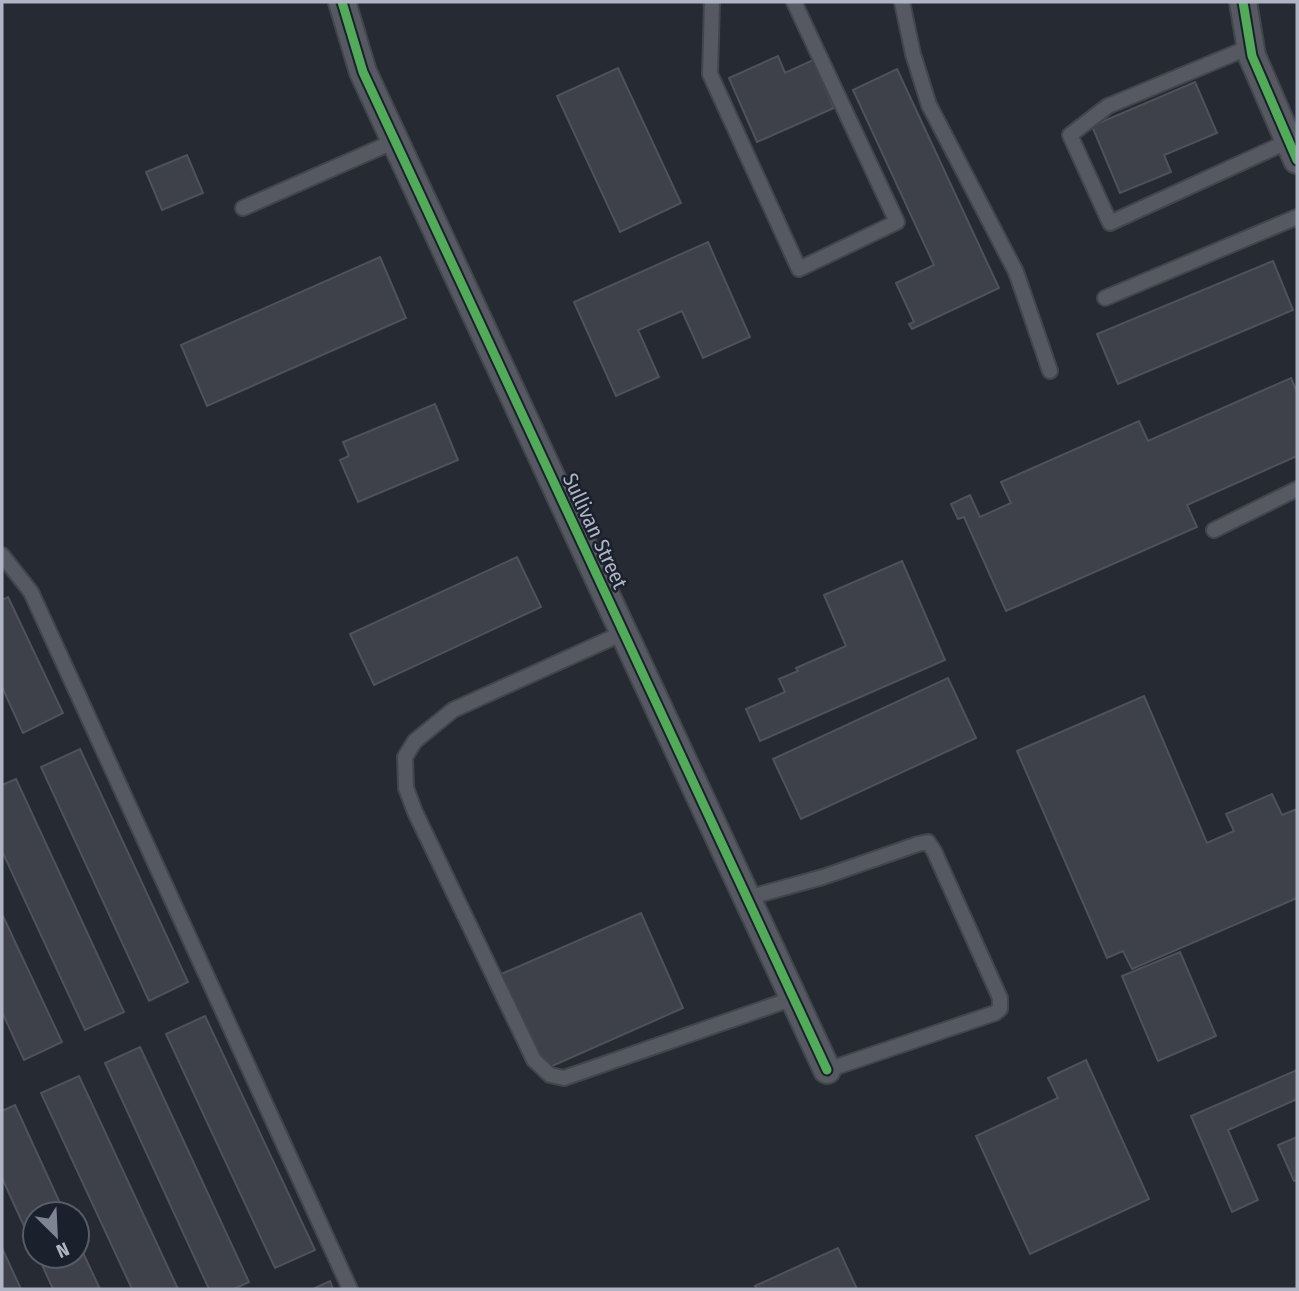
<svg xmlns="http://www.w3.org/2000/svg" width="1299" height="1291" font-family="'Fira Sans Condensed',sans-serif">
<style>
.building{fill:#3e4149;stroke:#4e525b;stroke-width:2}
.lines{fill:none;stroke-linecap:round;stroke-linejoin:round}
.service-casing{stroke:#42454b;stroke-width:18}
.minor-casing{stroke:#42454b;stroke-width:30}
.service{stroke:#565961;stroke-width:14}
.minor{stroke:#565961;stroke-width:26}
.cycleway-casing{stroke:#1a202c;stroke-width:13}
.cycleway{stroke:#51ab58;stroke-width:9}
.labels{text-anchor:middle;stroke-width:5;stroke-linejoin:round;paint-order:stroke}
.street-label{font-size:21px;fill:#afb5c5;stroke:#1a202c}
</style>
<rect width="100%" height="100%" fill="#262a32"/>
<path class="building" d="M 778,56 L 785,73 L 813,60 L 834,108 L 757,142 L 729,78 Z
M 618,68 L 681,203 L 620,232 L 557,96 Z
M 897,69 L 999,288 L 912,329 L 909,324 L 914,322 L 896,283 L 934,265 L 853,90 Z
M 1195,82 L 1217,133 L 1164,155 L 1171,172 L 1120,193 L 1092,126 Z
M 187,155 L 203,193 L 162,210 L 146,172 Z
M 708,242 L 750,337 L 703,358 L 682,311 L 638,330 L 659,377 L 616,396 L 574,302 Z
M 380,257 L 406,318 L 207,406 L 181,345 Z
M 1273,261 L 1293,310 L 1118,384 L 1097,334 Z
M 1291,378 L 1297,392 L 1297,456 L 1187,505 L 1197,527 L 1006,611 L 964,517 L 958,519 L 951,504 L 970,495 L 980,517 L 1011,503 L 1001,482 L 1139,421 L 1148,441 Z
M 435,404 L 458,460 L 358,502 L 340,460 L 349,456 L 343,442 Z
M 517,557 L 541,607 L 374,685 L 350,634 Z
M 902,561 L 945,660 L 760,741 L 746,709 L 785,692 L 779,679 L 798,671 L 796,668 L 846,646 L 824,595 Z
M 8,597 L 63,713 L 23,733 L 2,687 L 2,600 Z
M 948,678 L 976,738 L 801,819 L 773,759 Z
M 1144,696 L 1207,843 L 1234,831 L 1226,814 L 1272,794 L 1282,815 L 1297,809 L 1297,898 L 1132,969 L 1123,951 L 1107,958 L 1017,751 Z
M 80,749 L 188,982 L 149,1001 L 41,767 Z
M 16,779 L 124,1012 L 85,1030 L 2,851 L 2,785 Z
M 641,913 L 683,1008 L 541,1071 L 499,975 Z
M 2,914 L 62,1042 L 24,1060 L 2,1012 Z
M 1180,952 L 1216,1036 L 1158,1061 L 1122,976 Z
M 205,1016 L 315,1250 L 275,1268 L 166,1034 Z
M 140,1047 L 249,1282 L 234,1289 L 209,1289 L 105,1063 Z
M 1086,1060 L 1149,1199 L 1030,1254 L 976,1136 L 1058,1098 L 1048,1078 Z
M 1297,1070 L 1297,1099 L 1228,1130 L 1258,1200 L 1232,1212 L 1191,1116 Z
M 79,1076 L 178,1289 L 132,1289 L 41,1093 Z
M 15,1105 L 65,1214 L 35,1214 L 35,1250 L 2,1178 L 2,1111 Z
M 1297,1137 L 1297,1180 L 1294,1181 L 1278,1145 Z
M 77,1240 L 100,1289 L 53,1289 L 38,1256 L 77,1256 Z
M 2,1248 L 21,1289 L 2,1289 Z
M 838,1248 L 857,1289 L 757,1289 L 755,1286 Z
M 330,1281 L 333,1289 L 313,1289 Z"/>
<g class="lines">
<defs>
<path id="service" d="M 712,2 L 710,74 L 799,269 L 897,222 L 794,2
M 902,2 L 913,54 L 929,105 L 1016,272 L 1050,371
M 1250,47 L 1108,106 L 1070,135 L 1110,223 L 1289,141
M 243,208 L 395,141
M 1105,298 L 1297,217
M 1214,530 L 1297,489
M 2,555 L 31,592 L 350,1289
M 623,633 L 453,710 L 415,741 L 405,757 L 406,788 L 415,812 L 534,1060 L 550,1075 L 564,1078 L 794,998
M 747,898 L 823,877 L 918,844 L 928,842 L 934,851 L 1000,998 L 1000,1009 L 995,1013 L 827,1070"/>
<path id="minor" d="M 342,2 L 363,72 L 827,1070
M 1243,2 L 1252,56 L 1297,160"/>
</defs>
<use href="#service" class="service-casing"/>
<use href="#minor" class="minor-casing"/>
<use href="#service" class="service"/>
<use href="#minor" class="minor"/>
<defs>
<path id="cycleway" d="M 342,2 L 363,72 L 827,1070
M 1243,2 L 1252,56 L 1297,160"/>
</defs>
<use href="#cycleway" class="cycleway-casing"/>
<use href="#cycleway" class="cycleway"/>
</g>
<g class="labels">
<g class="street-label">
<text transform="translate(595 531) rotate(65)" y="7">Sullivan Street</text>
</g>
</g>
<rect width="1299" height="1291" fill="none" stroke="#afb5c5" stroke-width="7"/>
<g transform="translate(56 1235) rotate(156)"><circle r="33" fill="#1a202c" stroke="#565c69" stroke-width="2"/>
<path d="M0-5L12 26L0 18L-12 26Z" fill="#7f8492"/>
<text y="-10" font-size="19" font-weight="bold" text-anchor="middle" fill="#afb5c5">N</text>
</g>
</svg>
